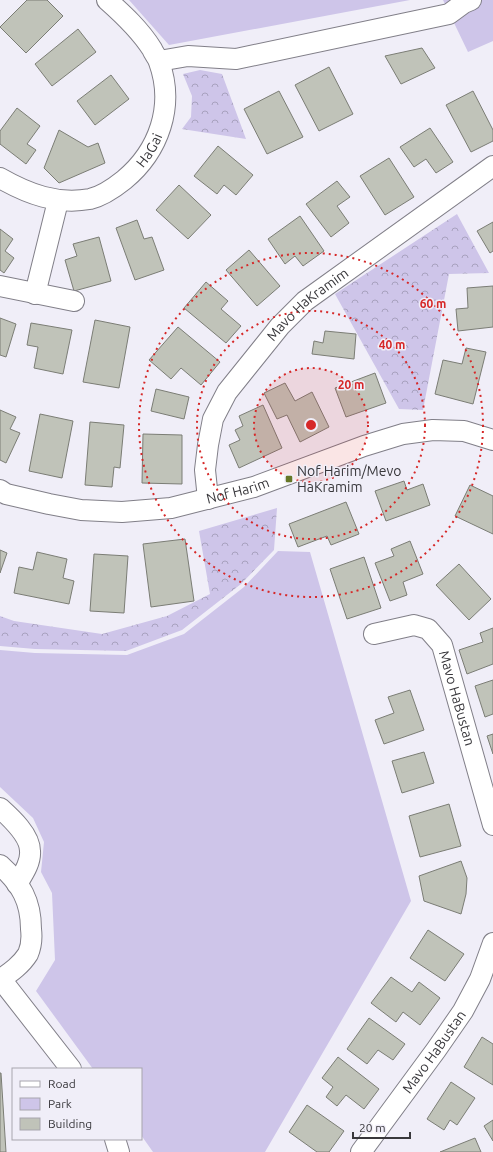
<svg xmlns="http://www.w3.org/2000/svg" width="493" height="1152" font-family="Ubuntu,sans-serif">
<style>
.green{fill:#cec5e9}
.forest{fill:url(#forest-crowns)}
.building{fill:#c0c3b9;stroke:#7b7d75}
.lines{fill:none;stroke-linecap:round;stroke-linejoin:round}
.minor-casing{stroke:#817f88;stroke-width:22}
.minor{stroke:#fff;stroke-width:20}
.ring{fill:none;stroke:#d62828;stroke-width:2;stroke-dasharray:2 4}
.poi-dot{fill:#677826;stroke:#f0eef8;stroke-width:1.5}
.labels{text-anchor:middle;stroke-width:3;stroke-linejoin:round;paint-order:stroke}
.street-label{font-size:14px;fill:#39383c;stroke:#f0eef8}
.poi-label{font-size:14px;fill:#39383c;stroke:#f0eef8;text-anchor:start}
.centre{fill:#d62828;stroke:#f0eef8;stroke-width:2}
.ring-label{font-size:12px;text-anchor:middle;font-weight:bold;fill:#d62828;stroke:#f0eef8;stroke-width:3;stroke-linejoin:round;paint-order:stroke}
</style>
<defs>
<pattern id="forest-crowns" width="20" height="18" patternUnits="userSpaceOnUse"><rect width="20" height="18" fill="#cec5e9"/><path d="M2 6a3 3 0 1 1 6 0M12 15a3 3 0 1 1 6 0" fill="none" stroke="#a8a1be"/></pattern>
</defs>
<rect width="100%" height="100%" fill="#f0eef8"/>
<path class="green" d="M 129,0 L 410,0 L 169,45 Z
M 443,0 L 493,0 L 493,41 L 468,52 Z
M 278,551 L 310,552 L 411,901 L 265,1152 L 153,1152 L 141,1135 L 141,1069 L 93,1069 L 36,991 L 55,960 L 52,893 L 41,872 L 44,842 L 33,818 L 0,787 L 0,650 L 35,653 L 127,655 L 184,634 L 244,587 Z"/>
<path class="forest" d="M 200,70 L 222,74 L 246,139 L 182,129 L 191,117 L 192,96 L 183,74 Z
M 457,214 L 489,273 L 449,274 L 423,410 L 399,409 L 335,294 Z
M 277,508 L 274,550 L 241,584 L 182,630 L 126,651 L 35,649 L 0,646 L 0,616 L 14,621 L 102,634 L 167,616 L 210,594 L 199,531 Z"/>
<path class="building" d="M 27,0 L 47,0 L 63,16 L 26,53 L 0,27 Z
M 78,29 L 96,52 L 52,86 L 35,64 Z
M 422,48 L 435,68 L 401,84 L 385,56 Z
M 329,67 L 353,114 L 319,131 L 295,85 Z
M 111,75 L 129,99 L 95,125 L 77,101 Z
M 279,91 L 303,137 L 267,154 L 244,109 Z
M 473,91 L 493,130 L 493,141 L 471,152 L 446,105 Z
M 17,108 L 40,126 L 27,144 L 36,150 L 26,164 L 0,144 L 0,131 Z
M 430,128 L 453,162 L 436,173 L 426,159 L 414,167 L 400,147 Z
M 59,130 L 88,147 L 98,143 L 105,163 L 59,183 L 44,168 Z
M 218,146 L 253,175 L 236,195 L 224,185 L 217,194 L 194,176 Z
M 389,158 L 414,197 L 385,215 L 360,176 Z
M 337,181 L 350,197 L 337,206 L 349,223 L 331,237 L 306,204 Z
M 179,185 L 211,215 L 188,239 L 156,210 Z
M 300,216 L 324,251 L 303,266 L 295,256 L 285,264 L 268,239 Z
M 137,220 L 144,239 L 152,237 L 164,270 L 135,280 L 116,228 Z
M 493,222 L 493,251 L 490,253 L 477,231 Z
M 0,229 L 13,239 L 5,251 L 14,258 L 4,273 L 0,270 Z
M 99,237 L 111,281 L 74,291 L 65,260 L 77,256 L 73,244 Z
M 249,250 L 280,286 L 257,306 L 226,270 Z
M 206,282 L 228,301 L 221,309 L 241,326 L 226,343 L 184,308 Z
M 493,286 L 493,327 L 458,331 L 456,309 L 468,308 L 467,288 Z
M 0,318 L 16,324 L 6,357 L 0,355 Z
M 95,320 L 130,327 L 119,388 L 83,382 Z
M 31,323 L 72,330 L 63,374 L 34,368 L 38,347 L 27,345 Z
M 178,327 L 220,362 L 201,385 L 181,368 L 171,379 L 149,360 Z
M 325,331 L 356,334 L 354,359 L 312,354 L 314,341 L 323,343 Z
M 466,348 L 486,352 L 473,404 L 435,394 L 443,360 L 462,364 Z
M 375,373 L 386,403 L 346,417 L 335,388 Z
M 285,383 L 295,401 L 312,392 L 329,427 L 300,442 L 287,415 L 277,419 L 264,393 Z
M 156,389 L 189,397 L 184,419 L 151,411 Z
M 263,405 L 282,448 L 239,468 L 229,445 L 240,440 L 235,430 L 243,426 L 239,416 Z
M 0,410 L 16,417 L 10,429 L 20,433 L 6,463 L 0,460 Z
M 40,414 L 73,421 L 62,478 L 29,471 Z
M 90,422 L 124,425 L 120,468 L 114,467 L 112,487 L 85,485 Z
M 143,434 L 182,435 L 182,484 L 142,483 Z
M 404,481 L 407,490 L 423,484 L 430,505 L 386,521 L 375,491 Z
M 470,485 L 493,496 L 493,534 L 455,516 Z
M 346,502 L 359,534 L 331,545 L 327,536 L 298,547 L 289,524 Z
M 185,539 L 194,601 L 151,607 L 143,544 Z
M 410,541 L 423,574 L 403,582 L 407,595 L 390,601 L 375,563 L 394,556 L 391,549 Z
M 0,550 L 7,553 L 0,573 Z
M 37,552 L 67,559 L 63,578 L 74,581 L 69,604 L 14,593 L 19,567 L 33,570 Z
M 94,554 L 128,556 L 124,613 L 90,611 Z
M 364,557 L 381,608 L 347,619 L 330,569 Z
M 459,564 L 491,599 L 469,620 L 436,585 Z
M 493,628 L 493,664 L 467,674 L 459,650 L 483,642 L 480,633 Z
M 493,680 L 493,714 L 485,717 L 475,686 Z
M 410,690 L 424,730 L 384,744 L 375,720 L 394,713 L 388,697 Z
M 493,734 L 493,754 L 487,736 Z
M 424,752 L 434,783 L 402,793 L 392,761 Z
M 449,804 L 461,846 L 420,857 L 409,816 Z
M 461,861 L 467,878 L 466,894 L 461,914 L 424,901 L 419,876 Z
M 428,930 L 464,954 L 445,981 L 410,958 Z
M 391,977 L 412,992 L 419,982 L 440,998 L 420,1025 L 403,1012 L 396,1022 L 371,1003 Z
M 369,1018 L 405,1044 L 393,1060 L 378,1050 L 367,1064 L 347,1049 Z
M 482,1037 L 493,1044 L 493,1085 L 464,1067 Z
M 338,1057 L 379,1089 L 364,1109 L 346,1095 L 337,1106 L 326,1097 L 333,1087 L 322,1078 Z
M 0,1073 L 1,1073 L 6,1152 L 0,1152 Z
M 451,1082 L 475,1098 L 457,1125 L 450,1120 L 444,1130 L 427,1119 Z
M 307,1105 L 344,1131 L 329,1152 L 317,1152 L 289,1132 Z
M 493,1120 L 493,1141 L 484,1126 Z
M 475,1138 L 481,1152 L 440,1152 Z"/>
<g class="lines">
<defs>
<g id="minor">
<path d="M 159,61 L 188,56 L 236,59 L 449,14 L 464,3 L 471,0"/>
<path id="s1" d="M 0,178 C 28,194 57,205 90,199 C 103,196 114,188 124,180 C 159,151 175,106 159,62 C 158,58 154,54 152,49 C 140,30 124,15 107,0"/>
<path d="M 0,286 L 74,301"/>
<path d="M 35,294 L 58,201"/>
<path id="s2" d="M 0,490 L 6,494 L 49,504 L 81,510 L 122,512 L 171,508 L 254,487 L 364,446 L 403,434 L 433,430 L 464,431 L 493,440"/>
<path id="s3" d="M 208,499 L 205,470 L 208,445 L 213,419 L 227,392 L 280,326 L 305,301 L 493,166"/>
<path id="s4" d="M 374,634 L 414,625 L 428,629 L 442,645 L 493,825"/>
<path d="M 0,808 C 11,818 30,835 30,851 C 31,863 23,874 17,884"/>
<path d="M 0,865 C 21,884 31,901 31,929 C 32,937 31,947 28,954 C 21,965 11,972 1,979"/>
<path d="M 0,978 L 71,1069"/>
<path d="M 115,1139 L 119,1152"/>
<path id="s5" d="M 361,1152 L 436,1050 L 463,1011 L 480,979 L 493,943"/>
</g>
</defs>
<use href="#minor" class="minor-casing"/>
<use href="#minor" class="minor"/>
</g>
<circle cx="311" cy="425" r="57" fill="#d62828" fill-opacity=".12"/>
<g class="ring">
<circle cx="311" cy="425" r="57"/>
<circle cx="311" cy="425" r="114"/>
<circle cx="311" cy="425" r="172"/>
</g>
<rect class="poi-dot" x="285" y="475" width="8" height="8" rx="2"/>
<g class="labels">
<g class="street-label">
<text dy="5" stroke="none"><textPath href="#s1" startOffset="173">HaGai</textPath></text>
<text dy="5" stroke="none"><textPath href="#s3" startOffset="231">Mavo HaKramim</textPath></text>
<text dy="5" stroke="none"><textPath href="#s2" startOffset="243">Nof Harim</textPath></text>
<text dy="5" stroke="none"><textPath href="#s4" startOffset="132">Mavo HaBustan</textPath></text>
<text dy="5" stroke="none"><textPath href="#s5" startOffset="124">Mavo HaBustan</textPath></text>
</g>
<g class="poi-label">
<text x="297" y="476">Nof Harim/Mevo<tspan x="297" dy="16">HaKramim</tspan></text>
</g>
</g>
<circle cx="311" cy="425" r="6" class="centre"/>
<g class="ring-label">
<text x="433" y="308">60 m</text>
<text x="392" y="349">40 m</text>
<text x="351" y="389">20 m</text>
</g>
<rect x="12" y="1068" width="130" height="72" fill="#f0eef8" stroke="#a7a5ad"/>
<rect x="20" y="1081" width="20" height="6" fill="#ffffff" stroke="#a7a5ad"/>
<text x="48" y="1088" font-size="12" fill="#39383c">Road</text>
<rect x="20" y="1098" width="20" height="12" fill="#cec5e9" stroke="#a7a5ad"/>
<text x="48" y="1108" font-size="12" fill="#39383c">Park</text>
<rect x="20" y="1118" width="20" height="12" fill="#c0c3b9" stroke="#a7a5ad"/>
<text x="48" y="1128" font-size="12" fill="#39383c">Building</text>
<path d="M353 1132v6h57v-6" fill="none" stroke="#39383c" stroke-width="2"/>
<text x="359" y="1132" font-size="12" fill="#39383c" stroke="#f0eef8" stroke-width="3" paint-order="stroke">20 m</text>
</svg>
